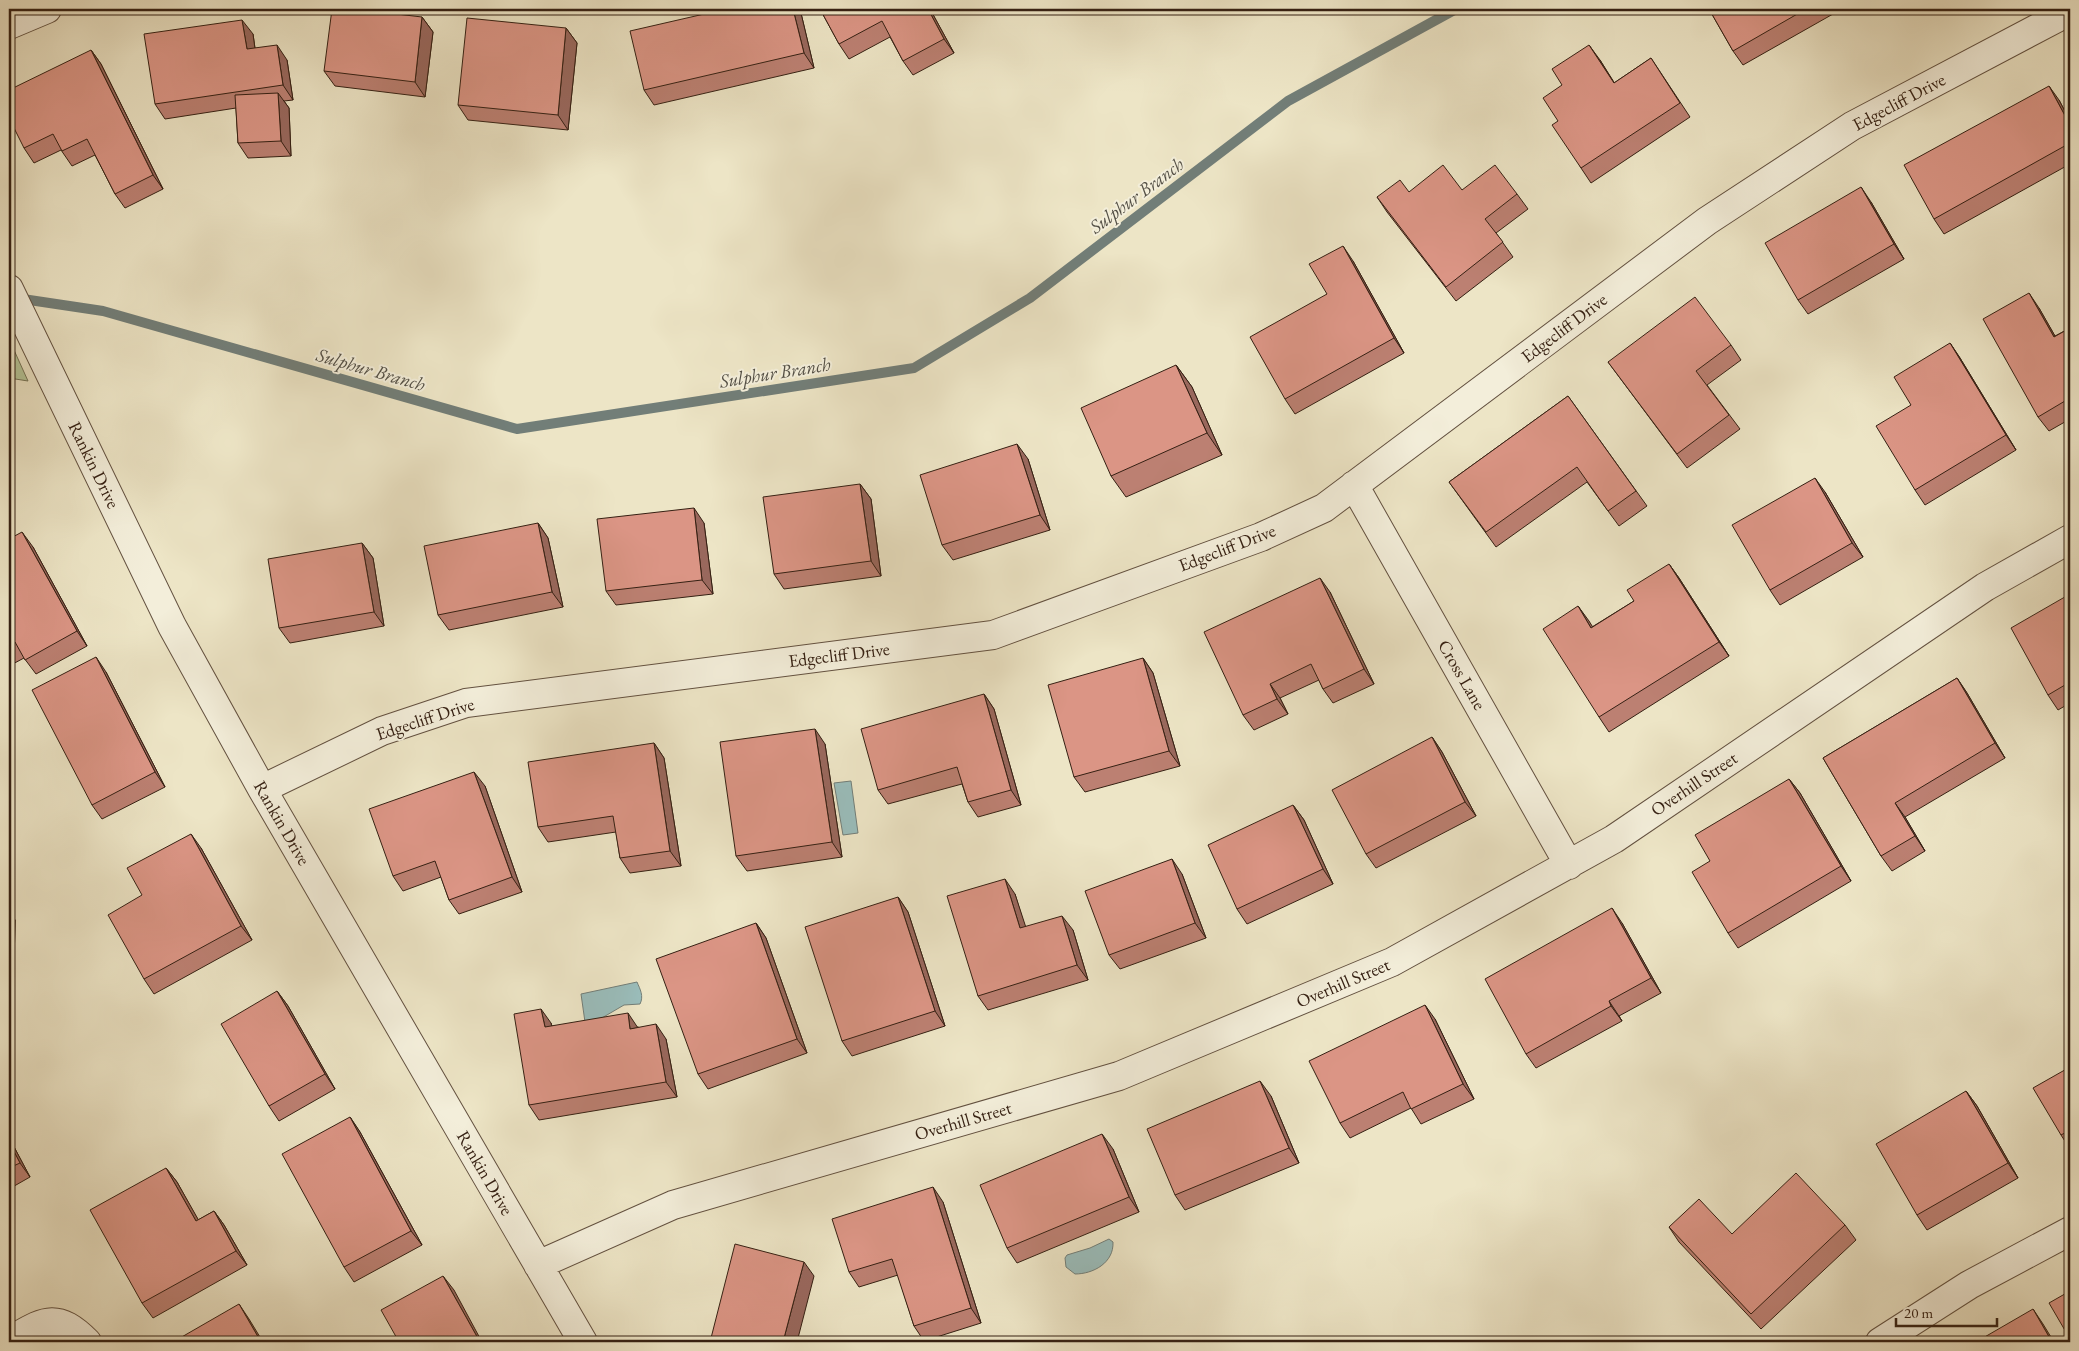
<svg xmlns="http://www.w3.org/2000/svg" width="2079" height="1351" font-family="'EB Garamond',serif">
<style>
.green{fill:#b5c597;stroke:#757255}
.water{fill:#9abdbb;stroke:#727e78}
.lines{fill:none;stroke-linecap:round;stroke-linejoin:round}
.stream{stroke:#727e78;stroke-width:10}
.street-casing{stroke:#635140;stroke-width:30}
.street{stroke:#f3eeda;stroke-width:28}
.wall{fill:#bc8072;stroke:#352013}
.shaded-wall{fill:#99685d;stroke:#352013}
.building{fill:#db9585;stroke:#352013}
.labels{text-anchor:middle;stroke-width:4;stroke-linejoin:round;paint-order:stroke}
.street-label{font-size:18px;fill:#352013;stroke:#f3eeda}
.water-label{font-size:19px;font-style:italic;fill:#534f45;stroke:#f3eeda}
</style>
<rect width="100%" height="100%" fill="#ede5c6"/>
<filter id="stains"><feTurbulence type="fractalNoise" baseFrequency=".004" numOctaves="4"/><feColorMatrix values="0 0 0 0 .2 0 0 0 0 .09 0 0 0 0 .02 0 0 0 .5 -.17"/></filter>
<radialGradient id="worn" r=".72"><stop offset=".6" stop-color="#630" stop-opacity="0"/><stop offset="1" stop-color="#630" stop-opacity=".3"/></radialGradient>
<path class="green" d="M 9,339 L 28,381 L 9,378 Z"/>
<path class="water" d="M 851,781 L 858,833 L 843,835 L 834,783 Z
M 637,982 C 640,989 644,996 640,1004 L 624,1005 L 595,1022 L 585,1022 L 581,994 Z
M 1109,1239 L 1113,1242 C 1114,1263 1093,1274 1075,1274 L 1066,1267 L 1065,1258 L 1067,1255 L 1090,1248 Z"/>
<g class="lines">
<path class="stream" d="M 16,298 L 103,311 L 517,429 L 914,368 L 1030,298 L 1288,101 L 1456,9"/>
<defs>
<path id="street" d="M 9,25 L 47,9
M 9,289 L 172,626 L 262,789 L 583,1342
M 1354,485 L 1569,865
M 262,789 L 382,731 L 466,703 L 993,635 L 1261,537 L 1324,508 L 1707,221 L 1852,126 L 2070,11
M 538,1265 L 673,1205 L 1119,1076 L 1392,962 L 1614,839 L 1985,587 L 2070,539
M 9,1341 C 43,1322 55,1310 87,1342
M 1880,1342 L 1969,1285 L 2070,1231"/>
</defs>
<use href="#street" class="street-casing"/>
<use href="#street" class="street"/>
</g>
<path class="wall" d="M 726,9 L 800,9 L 814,68 L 654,105 L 644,90 Z
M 820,9 L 930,9 L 954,53 L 913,75 L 903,61 L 890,37 L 849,59 L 839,44 Z
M 1709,9 L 1830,9 L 1833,14 L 1743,65 L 1733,51 Z
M 422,17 L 433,32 L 425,97 L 335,86 L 324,71 Z
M 566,28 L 577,43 L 568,130 L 468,120 L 458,105 Z
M 253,34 L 255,48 L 287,60 L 293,100 L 284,101 L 289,108 L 291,156 L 248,158 L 238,143 L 236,108 L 165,119 L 155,104 Z
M 91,50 L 101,64 L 163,189 L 125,208 L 115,194 L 95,155 L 72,166 L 61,150 L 34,163 L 24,148 Z
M 1651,58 L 1690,117 L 1591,183 L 1581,168 L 1558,121 L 1600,60 L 1614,83 Z
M 2059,100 L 2070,121 L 2070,164 L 1944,234 L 1934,219 Z
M 1462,190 L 1517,194 L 1528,209 L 1496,233 L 1513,257 L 1456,301 L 1387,212 L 1377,197 L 1409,192 Z
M 1871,202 L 1904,259 L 1808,314 L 1798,300 Z
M 1353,261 L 1404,353 L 1295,414 L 1285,399 L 1327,294 Z
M 2039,308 L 2055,336 L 2070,328 L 2070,419 L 2049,431 L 2038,417 Z
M 1950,343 L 1960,358 L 2016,450 L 1925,505 L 1915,490 L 1911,405 Z
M 1731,345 L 1741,360 L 1707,385 L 1740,429 L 1687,468 L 1608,362 Z
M 1176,365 L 1192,387 L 1222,455 L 1126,497 L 1111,476 Z
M 1568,396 L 1647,506 L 1619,526 L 1587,482 L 1496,547 L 1449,482 Z
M 1028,459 L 1050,530 L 953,560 L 942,545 Z
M 860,484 L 871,499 L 881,576 L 784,589 L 774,574 Z
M 1825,492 L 1863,557 L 1780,605 L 1770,590 Z
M 538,523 L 548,538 L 563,607 L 449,630 L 438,615 Z
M 704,523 L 713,594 L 616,605 L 606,591 Z
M 9,539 L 33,547 L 87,646 L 36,674 L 24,658 L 9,666 Z
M 362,543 L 373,558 L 384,626 L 290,643 L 279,628 Z
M 1669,564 L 1679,578 L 1729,656 L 1609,732 L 1599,717 L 1578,606 L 1592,627 L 1634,601 Z
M 1330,592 L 1374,684 L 1333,703 L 1323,689 L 1319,680 L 1280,698 L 1288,714 L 1254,730 L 1243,715 Z
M 2070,594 L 2070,703 L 2058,710 L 2048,695 Z
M 1143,658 L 1153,673 L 1180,766 L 1085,792 L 1074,777 Z
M 106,672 L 165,787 L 102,819 L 92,805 Z
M 1957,678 L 1967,693 L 2005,758 L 1905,817 L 1925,851 L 1892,871 L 1881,856 L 1823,758 Z
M 984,694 L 994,709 L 1021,805 L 978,817 L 968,802 L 962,784 L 888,804 L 878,790 Z
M 1432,737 L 1442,752 L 1476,816 L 1376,868 L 1366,854 Z
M 654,743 L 664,758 L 681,866 L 630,873 L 620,858 L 616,832 L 548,842 L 538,827 Z
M 825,744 L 842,857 L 747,871 L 736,856 Z
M 1789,779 L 1800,793 L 1851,881 L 1738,948 L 1728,933 L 1710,861 Z
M 485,786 L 522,892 L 459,914 L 449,900 L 441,877 L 403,891 L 393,876 Z
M 1293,805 L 1304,820 L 1333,884 L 1247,924 L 1237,909 Z
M 201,848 L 252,940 L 154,994 L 144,979 Z
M 1182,874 L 1206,938 L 1120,969 L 1109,955 Z
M 1015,894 L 1025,927 L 1073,930 L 1088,980 L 988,1010 L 978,996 Z
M 898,897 L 908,912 L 945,1026 L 852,1056 L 842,1041 Z
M 9,911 L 15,920 L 14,967 L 9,967 Z
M 756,923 L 766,938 L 807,1053 L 708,1089 L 698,1074 Z
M 1622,923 L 1661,993 L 1619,1016 L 1622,1021 L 1536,1068 L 1526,1054 Z
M 277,991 L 288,1006 L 335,1089 L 279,1121 L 269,1106 Z
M 1435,1019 L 1474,1099 L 1421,1124 L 1411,1108 L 1350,1138 L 1340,1123 Z
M 551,1023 L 552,1026 L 638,1027 L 666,1039 L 677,1097 L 539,1120 L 529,1105 Z
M 2070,1067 L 2070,1149 L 2061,1135 Z
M 1966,1091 L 1977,1106 L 2018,1178 L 1927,1230 L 1917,1215 Z
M 1271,1096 L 1299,1163 L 1185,1210 L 1175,1195 Z
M 350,1117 L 360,1132 L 422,1245 L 354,1282 L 344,1267 Z
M 9,1140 L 13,1145 L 30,1177 L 9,1189 Z
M 1113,1149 L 1139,1212 L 1017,1263 L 1007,1248 Z
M 166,1168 L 177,1182 L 198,1220 L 214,1211 L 224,1225 L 247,1265 L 153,1318 L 142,1303 Z
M 943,1202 L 981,1323 L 924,1341 L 914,1326 L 898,1275 L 859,1287 L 849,1272 Z
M 1845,1225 L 1856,1240 L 1761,1329 L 1679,1242 L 1669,1227 L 1732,1234 Z"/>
<path class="shaded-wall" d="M 793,9 L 800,9 L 814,68 L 804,53 Z
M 928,9 L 930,9 L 954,53 L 944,39 Z
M 422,17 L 433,32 L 425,97 L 415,82 Z
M 242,20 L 253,34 L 257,64 L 247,49 Z
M 566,28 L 577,43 L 568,130 L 558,115 Z
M 277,45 L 287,60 L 293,100 L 283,85 Z
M 1589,45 L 1600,60 L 1624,98 L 1614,83 Z
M 91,50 L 101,64 L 163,189 L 153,175 Z
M 2049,86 L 2059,100 L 2070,121 L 2070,125 Z
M 278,93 L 289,108 L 291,156 L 281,141 Z
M 1861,187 L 1871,202 L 1904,259 L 1894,244 Z
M 1343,246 L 1353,261 L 1404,353 L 1394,338 Z
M 2029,293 L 2039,308 L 2064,352 L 2054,337 Z
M 1950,343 L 1960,358 L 2016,450 L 2006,435 Z
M 1176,365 L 1192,387 L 1222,455 L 1207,433 Z
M 1017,444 L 1028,459 L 1050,530 L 1040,515 Z
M 1815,478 L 1825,492 L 1863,557 L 1852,543 Z
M 860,484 L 871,499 L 881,576 L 871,561 Z
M 694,508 L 704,523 L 713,594 L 702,580 Z
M 538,523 L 548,538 L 563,607 L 552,592 Z
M 22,532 L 33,547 L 87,646 L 77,631 Z
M 362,543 L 373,558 L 384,626 L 374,612 Z
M 1669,564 L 1679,578 L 1729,656 L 1719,642 Z
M 1320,578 L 1330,592 L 1374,684 L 1364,669 Z
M 1578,606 L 1589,621 L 1602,642 L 1591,628 Z
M 96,657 L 106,672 L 165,787 L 155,772 Z
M 1143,658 L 1153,673 L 1180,766 L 1169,751 Z
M 1957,678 L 1967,693 L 2005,758 L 1995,743 Z
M 1270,684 L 1280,698 L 1288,714 L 1277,699 Z
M 984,694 L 994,709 L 1021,805 L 1011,790 Z
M 815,729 L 825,744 L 842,857 L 832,842 Z
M 1432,737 L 1442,752 L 1476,816 L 1465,802 Z
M 654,743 L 664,758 L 681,866 L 670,851 Z
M 474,772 L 485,786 L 522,892 L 512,877 Z
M 1789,779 L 1800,793 L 1851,881 L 1841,866 Z
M 1895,803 L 1905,817 L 1925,851 L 1915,836 Z
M 1293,805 L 1304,820 L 1333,884 L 1323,869 Z
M 191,834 L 201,848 L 252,940 L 241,926 Z
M 1172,859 L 1182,874 L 1206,938 L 1195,923 Z
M 1005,879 L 1015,894 L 1031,943 L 1020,928 Z
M 898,897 L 908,912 L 945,1026 L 935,1011 Z
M 1612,908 L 1622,923 L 1661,993 L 1651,978 Z
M 9,911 L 15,920 L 14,967 L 9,959 Z
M 1062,916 L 1073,930 L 1088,980 L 1077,965 Z
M 756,923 L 766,938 L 807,1053 L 797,1039 Z
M 277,991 L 288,1006 L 335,1089 L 325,1074 Z
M 1609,1001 L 1619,1016 L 1622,1021 L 1611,1006 Z
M 1425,1005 L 1435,1019 L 1474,1099 L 1463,1084 Z
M 541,1009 L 551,1023 L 555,1042 L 545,1027 Z
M 628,1013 L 638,1028 L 630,1029 Z
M 656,1024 L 666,1039 L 677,1097 L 666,1082 Z
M 1260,1081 L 1271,1096 L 1299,1163 L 1289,1148 Z
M 1966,1091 L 1977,1106 L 2018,1178 L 2008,1163 Z
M 350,1117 L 360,1132 L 422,1245 L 411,1231 Z
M 1102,1134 L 1113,1149 L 1139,1212 L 1129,1197 Z
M 9,1140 L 13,1145 L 30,1177 L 20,1163 L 9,1142 Z
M 166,1168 L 177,1182 L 207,1235 L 196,1221 Z
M 933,1187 L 943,1202 L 981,1323 L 971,1308 Z
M 214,1211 L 224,1225 L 247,1265 L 236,1251 Z
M 804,1262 L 814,1276 L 797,1342 L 783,1342 Z
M 443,1276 L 454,1290 L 482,1342 L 480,1342 Z
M 239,1304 L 249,1319 L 263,1342 L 261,1342 Z
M 2033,1309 L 2043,1324 L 2054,1342 L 2052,1342 Z"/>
<path class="building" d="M 332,9 L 354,9 L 422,17 L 415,82 L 324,71 Z
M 726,9 L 793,9 L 804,53 L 644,90 L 630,31 Z
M 820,9 L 928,9 L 944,39 L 903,61 L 882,21 L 839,44 Z
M 1709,9 L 1806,9 L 1733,51 Z
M 467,18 L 566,28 L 558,115 L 458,105 Z
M 242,20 L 247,49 L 277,45 L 283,85 L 155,104 L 144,34 Z
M 1589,45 L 1614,83 L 1651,58 L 1680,103 L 1581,168 L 1552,125 L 1558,121 L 1543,98 L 1562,85 L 1552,69 Z
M 91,50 L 153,175 L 115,194 L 87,139 L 62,151 L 53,134 L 24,148 L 9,118 L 9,90 Z
M 2049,86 L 2070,125 L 2070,143 L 1934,219 L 1904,165 Z
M 278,93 L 281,141 L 238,143 L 235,95 Z
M 1443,165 L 1462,190 L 1495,165 L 1517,194 L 1485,219 L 1503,242 L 1446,287 L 1377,197 L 1400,180 L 1409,192 Z
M 1861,187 L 1894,244 L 1798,300 L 1765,243 Z
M 1343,246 L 1394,338 L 1285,399 L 1250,337 L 1327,294 L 1309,264 Z
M 2029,293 L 2054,337 L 2070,328 L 2070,398 L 2038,417 L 1983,319 Z
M 1695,297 L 1731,345 L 1696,371 L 1729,415 L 1677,454 L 1608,362 Z
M 1950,343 L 2006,435 L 1915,490 L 1876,426 L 1911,405 L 1894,377 Z
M 1176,365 L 1207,433 L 1111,476 L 1081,408 Z
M 1568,396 L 1636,491 L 1608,511 L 1577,467 L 1486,532 L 1449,482 Z
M 1017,444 L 1040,515 L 942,545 L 920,475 Z
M 1815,478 L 1852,543 L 1770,590 L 1732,525 Z
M 860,484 L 871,561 L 774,574 L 763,497 Z
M 694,508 L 702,580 L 606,591 L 597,519 Z
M 538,523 L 552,592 L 438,615 L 424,546 Z
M 22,532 L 77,631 L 25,660 L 15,642 L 9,646 L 9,539 Z
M 362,543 L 374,612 L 279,628 L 268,559 Z
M 1669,564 L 1719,642 L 1599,717 L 1543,629 L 1578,606 L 1591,628 L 1634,601 L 1627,590 Z
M 1320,578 L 1364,669 L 1323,689 L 1311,664 L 1270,684 L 1277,699 L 1243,715 L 1204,632 Z
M 2070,594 L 2070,682 L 2048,695 L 2011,628 Z
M 96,657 L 155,772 L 92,805 L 32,690 Z
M 1143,658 L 1169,751 L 1074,777 L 1048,685 Z
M 1957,678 L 1995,743 L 1895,803 L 1915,836 L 1881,856 L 1823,758 Z
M 984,694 L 1011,790 L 968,802 L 957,767 L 878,790 L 861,729 Z
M 815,729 L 832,842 L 736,856 L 720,742 Z
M 1432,737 L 1465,802 L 1366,854 L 1332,790 Z
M 654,743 L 670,851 L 620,858 L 613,816 L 538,827 L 528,762 Z
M 474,772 L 512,877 L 449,900 L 435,861 L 393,876 L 369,809 Z
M 1789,779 L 1841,866 L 1728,933 L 1692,872 L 1710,861 L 1695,835 Z
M 1293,805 L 1323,869 L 1237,909 L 1208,845 Z
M 191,834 L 241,926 L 144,979 L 108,915 L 142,895 L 127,868 Z
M 1172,859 L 1195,923 L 1109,955 L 1085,891 Z
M 1005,879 L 1020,928 L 1062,916 L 1077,965 L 978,996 L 947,896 Z
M 898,897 L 935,1011 L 842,1041 L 805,927 Z
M 1612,908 L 1651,978 L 1609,1001 L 1611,1006 L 1526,1054 L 1485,979 Z
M 756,923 L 797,1039 L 698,1074 L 656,959 Z
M 277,991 L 325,1074 L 269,1106 L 221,1024 Z
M 1425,1005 L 1463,1084 L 1411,1109 L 1403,1092 L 1340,1123 L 1309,1061 Z
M 541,1009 L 545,1027 L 628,1013 L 630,1029 L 656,1024 L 666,1082 L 529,1105 L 514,1014 Z
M 2070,1067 L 2070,1130 L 2061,1135 L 2033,1088 Z
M 1260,1081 L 1289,1148 L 1175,1195 L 1147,1129 Z
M 1966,1091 L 2008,1163 L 1917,1215 L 1876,1144 Z
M 350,1117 L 411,1231 L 344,1267 L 282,1154 Z
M 1102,1134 L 1129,1197 L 1007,1248 L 980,1185 Z
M 9,1142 L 20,1163 L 9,1168 Z
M 166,1168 L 196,1221 L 214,1211 L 236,1251 L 142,1303 L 90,1210 Z
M 1796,1173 L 1845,1225 L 1751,1314 L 1669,1227 L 1699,1199 L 1732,1234 Z
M 933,1187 L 971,1308 L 914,1326 L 892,1259 L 849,1272 L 832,1219 Z
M 735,1244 L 804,1262 L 783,1342 L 710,1342 Z
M 443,1276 L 480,1342 L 399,1342 L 381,1310 Z
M 2070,1291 L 2070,1339 L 2049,1303 Z
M 239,1304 L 261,1342 L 173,1342 Z
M 2033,1309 L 2052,1342 L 1976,1342 Z"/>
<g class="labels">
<g class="street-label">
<text transform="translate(1899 102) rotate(-28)" y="6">Edgecliff Drive</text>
<text transform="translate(1564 328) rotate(-37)" y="6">Edgecliff Drive</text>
<text transform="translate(94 465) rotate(64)" y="6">Rankin Drive</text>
<text transform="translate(1227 548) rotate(-21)" y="6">Edgecliff Drive</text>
<text transform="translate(839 655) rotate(-7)" y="6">Edgecliff Drive</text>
<text transform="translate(1462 675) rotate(60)" y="6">Cross Lane</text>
<text transform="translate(425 719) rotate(-18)" y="6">Edgecliff Drive</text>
<text transform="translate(1694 784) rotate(-34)" y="6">Overhill Street</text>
<text transform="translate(282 823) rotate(60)" y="6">Rankin Drive</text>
<text transform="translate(1343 983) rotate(-23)" y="6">Overhill Street</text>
<text transform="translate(963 1121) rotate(-16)" y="6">Overhill Street</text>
<text transform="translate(485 1173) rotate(60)" y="6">Rankin Drive</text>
</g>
<g class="water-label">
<text transform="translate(1136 195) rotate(-37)" y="7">Sulphur Branch</text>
<text transform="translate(371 369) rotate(16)" y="7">Sulphur Branch</text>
<text transform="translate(775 372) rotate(-9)" y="7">Sulphur Branch</text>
</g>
</g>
<rect width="2079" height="1351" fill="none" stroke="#ede5c6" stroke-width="30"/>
<rect x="10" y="10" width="2059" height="1331" fill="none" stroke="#352013" stroke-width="2.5"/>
<rect x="15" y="15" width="2049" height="1321" fill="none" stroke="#352013"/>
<path d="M1896 1318v8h101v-8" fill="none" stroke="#352013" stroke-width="2.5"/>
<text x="1904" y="1318" font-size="15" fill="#352013" stroke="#f3eeda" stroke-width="4" paint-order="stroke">20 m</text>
<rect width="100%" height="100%" filter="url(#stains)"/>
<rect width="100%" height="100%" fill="url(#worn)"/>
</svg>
